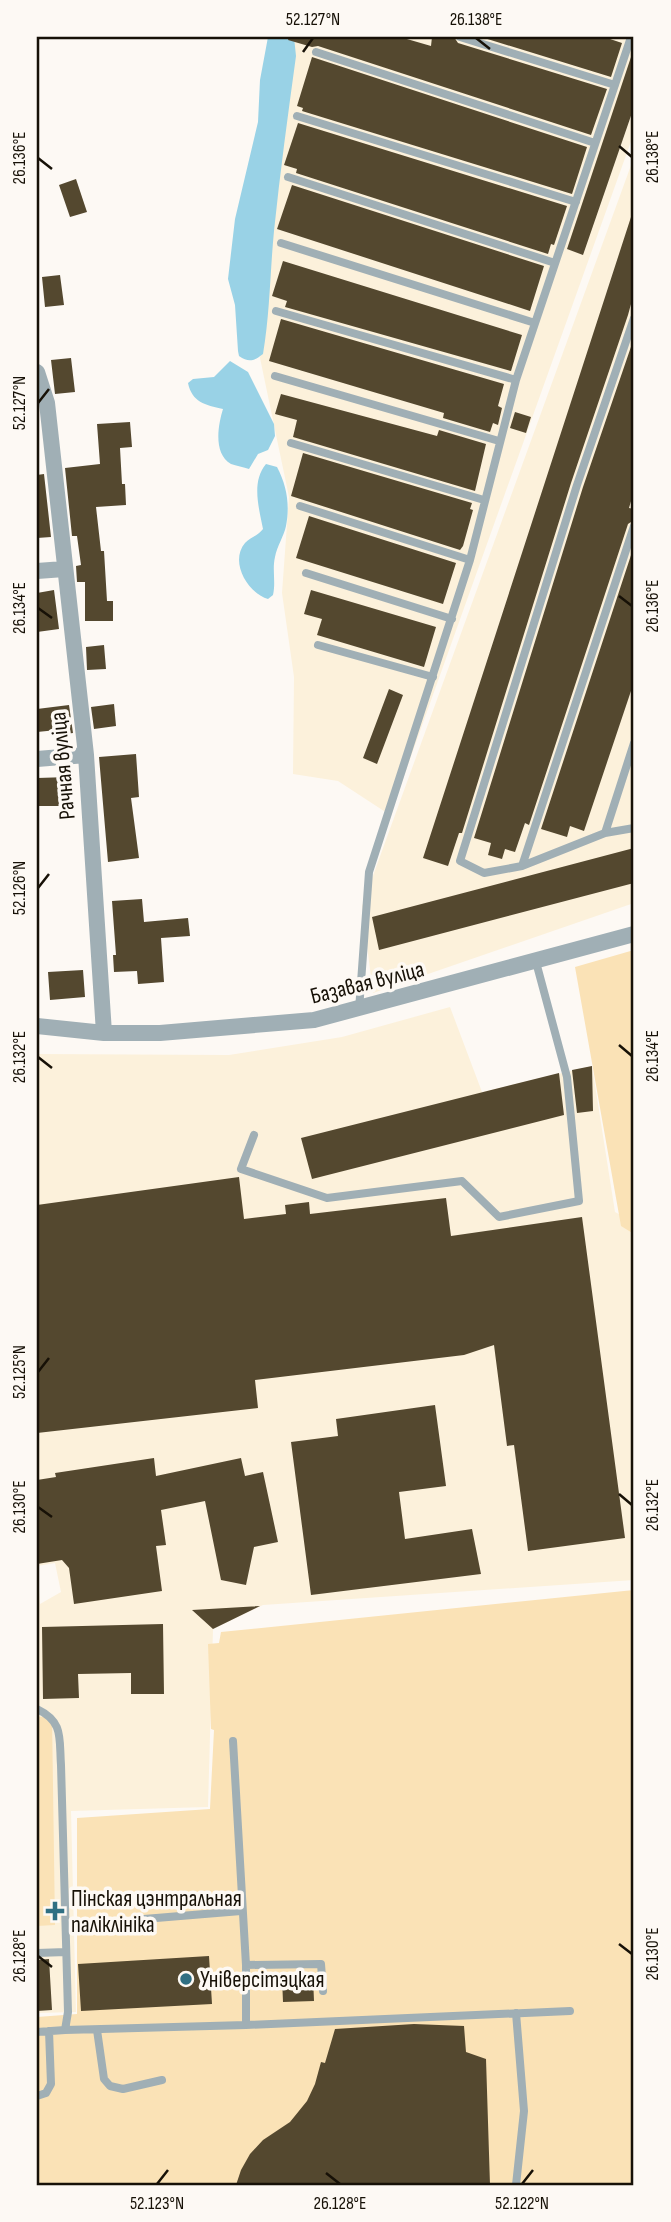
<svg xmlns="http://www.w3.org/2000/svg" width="671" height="2222" font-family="'Sofia Sans Condensed',sans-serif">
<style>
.built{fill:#fcf1db}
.green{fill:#fae2b6}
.water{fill:#99d2e6}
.building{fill:#54482f}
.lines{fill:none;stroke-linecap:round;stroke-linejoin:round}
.service{stroke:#a0afb5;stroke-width:8}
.minor{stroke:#a0afb5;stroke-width:16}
.ticks{fill:none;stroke:#171107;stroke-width:2.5}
.poi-dot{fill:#2f6f83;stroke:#fdf9f4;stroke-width:2.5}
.labels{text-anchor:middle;stroke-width:7;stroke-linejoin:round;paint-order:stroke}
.street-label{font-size:23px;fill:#171107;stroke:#fdf9f4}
.poi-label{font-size:23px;fill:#171107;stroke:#fdf9f4;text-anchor:start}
.neatline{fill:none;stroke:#171107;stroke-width:2.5}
.ticks-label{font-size:18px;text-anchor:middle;fill:#171107}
</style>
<rect width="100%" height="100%" fill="#fdf9f4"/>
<path class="built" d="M 288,37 L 634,37 L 634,133 L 390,815 L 338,781 L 293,774 L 294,677 L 282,593 L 289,497 L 260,358 Z
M 634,157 L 634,903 L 373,993 L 362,906 Z
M 450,1007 L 482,1092 L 592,1066 L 615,1212 L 634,1222 L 634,1580 L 263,1605 L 213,1629 L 208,1807 L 71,1811 L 76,2012 L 37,2013 L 37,1591 L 39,1591 L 40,1604 L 61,1592 L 55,1563 L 37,1566 L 37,1054 L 229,1055 L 342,1037 Z"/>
<path class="green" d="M 634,950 L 634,1234 L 621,1226 L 575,967 Z
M 634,1590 L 634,2185 L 37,2185 L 37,2017 L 77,2014 L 77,1818 L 210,1809 L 214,1730 L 211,1729 L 208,1644 L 219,1643 L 221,1632 Z
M 52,1716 L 55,1925 L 37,1926 L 37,1717 Z"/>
<path class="water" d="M 268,37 L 294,37 L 296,56 C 288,114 280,173 274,231 C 270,272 270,313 263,354 C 254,361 249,363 239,356 L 238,351 L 235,305 L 228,279 L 235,219 L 258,122 L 260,80 Z
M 230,361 L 248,372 L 274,424 L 275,436 L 268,450 L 258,454 L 249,469 C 244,467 236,466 231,464 C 213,454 218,425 223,409 C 205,405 192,402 188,383 L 193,379 L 214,377 Z
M 266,464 L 277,467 C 287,486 290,505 286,526 C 284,536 277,546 275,557 C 272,570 276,582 273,595 L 268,599 C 248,593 229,562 245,543 C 250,537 258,536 263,529 C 259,508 251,482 266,464 Z"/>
<path class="building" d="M 289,37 L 400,37 L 431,46 L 432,37 L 454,37 L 458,43 L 607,89 L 591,135 L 318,46 L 312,47 L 288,40 Z
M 481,37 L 604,37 L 622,43 L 611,77 Z
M 634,48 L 634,107 L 583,255 L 567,249 Z
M 312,57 L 587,147 L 572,194 L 302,111 L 303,108 L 297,106 Z
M 298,123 L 567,206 L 554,245 L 551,244 L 548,254 L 296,173 L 297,169 L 284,165 Z
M 76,179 L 87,212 L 70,217 L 59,185 Z
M 292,185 L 544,266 L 530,311 L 277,229 Z
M 631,217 L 634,218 L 634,293 L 628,315 L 571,483 L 462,833 L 459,833 L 448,866 L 423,858 Z
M 283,261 L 522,335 L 511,371 L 285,307 L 287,301 L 272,296 Z
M 60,275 L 64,305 L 45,307 L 42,277 Z
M 281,319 L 504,384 L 498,406 L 502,408 L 498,425 L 493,423 L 490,432 L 443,418 L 444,413 L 269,361 Z
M 634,338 L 634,491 L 629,508 L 634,509 L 634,520 L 628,524 L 529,825 L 525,823 L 515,852 L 505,849 L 502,859 L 488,855 L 491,843 L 474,838 L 583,487 Z
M 71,358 L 75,392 L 55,394 L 51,360 Z
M 281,394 L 437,436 L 439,430 L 486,444 L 475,491 L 293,437 L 297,420 L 275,414 Z
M 515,412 L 531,417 L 526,433 L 510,428 Z
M 130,422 L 132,447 L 120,448 L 122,484 L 125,484 L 126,505 L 96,507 L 101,551 L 104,551 L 107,601 L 113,601 L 113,621 L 85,621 L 85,582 L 77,582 L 76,566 L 81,565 L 77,536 L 72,536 L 65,468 L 100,464 L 97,424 Z
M 303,453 L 472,503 L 470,509 L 473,510 L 463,546 L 460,550 L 291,496 Z
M 44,474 L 51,537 L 37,538 L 37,475 Z
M 309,516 L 456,563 L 443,604 L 296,558 Z
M 634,546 L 634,682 L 584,831 L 570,826 L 567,837 L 541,829 Z
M 54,590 L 59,629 L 37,632 L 37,593 Z
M 311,590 L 436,627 L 424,667 L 317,635 L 322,619 L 304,614 Z
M 104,645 L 106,669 L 87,670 L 86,647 Z
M 389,689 L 403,695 L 377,764 L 363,758 Z
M 114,704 L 116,726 L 94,729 L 91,707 Z
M 69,705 L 73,733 L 58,735 L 57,730 L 37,732 L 37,709 Z
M 136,754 L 139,797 L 131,798 L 139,858 L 108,862 L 99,757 Z
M 69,777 L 69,806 L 37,806 L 37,778 Z
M 634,848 L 634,883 L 379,950 L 372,917 Z
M 142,899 L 144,922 L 188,918 L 190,936 L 161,938 L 164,982 L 138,984 L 137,971 L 114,972 L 113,955 L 116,955 L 112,901 Z
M 83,970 L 85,997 L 50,1000 L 48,972 Z
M 592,1066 L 593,1111 L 577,1113 L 572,1070 Z
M 559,1073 L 564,1115 L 312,1179 L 301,1138 Z
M 239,1177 L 244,1219 L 286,1214 L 285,1205 L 309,1202 L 310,1214 L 446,1198 L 451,1236 L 582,1217 L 625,1538 L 528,1551 L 514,1445 L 507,1446 L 494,1345 L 464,1355 L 255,1380 L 258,1408 L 37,1433 L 37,1205 Z
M 435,1405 L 446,1486 L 399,1492 L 405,1539 L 472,1529 L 481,1574 L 311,1595 L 291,1442 L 338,1436 L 336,1419 Z
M 154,1458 L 156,1476 L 241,1458 L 245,1476 L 263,1472 L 278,1542 L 254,1547 L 246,1585 L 221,1580 L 205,1501 L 161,1510 L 166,1545 L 156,1546 L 162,1591 L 74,1604 L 69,1568 L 62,1560 L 37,1564 L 37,1480 L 56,1477 L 55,1473 Z
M 260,1606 L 213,1629 L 192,1610 Z
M 163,1624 L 164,1694 L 131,1694 L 131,1673 L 78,1674 L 79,1698 L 43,1699 L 42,1627 Z
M 209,1956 L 212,2004 L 81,2011 L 78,1964 Z
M 49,1959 L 52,2010 L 37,2011 L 37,1960 Z
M 313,1977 L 314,2001 L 283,2002 L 282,1978 Z
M 414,2024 L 464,2026 L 466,2052 L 486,2059 L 490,2185 L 236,2185 L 241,2170 L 250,2154 L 263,2140 L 290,2122 L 307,2101 L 315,2084 L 321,2062 L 325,2063 L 335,2029 Z"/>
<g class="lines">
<path class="service" d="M 460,37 L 615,85
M 316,52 L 595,143
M 297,116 L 576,202
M 288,177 L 555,263
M 281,243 L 535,323
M 276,311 L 516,380
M 634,318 L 577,485 L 460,861 L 484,873 L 522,866 L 605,833 L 634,828
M 275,376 L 499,441
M 291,443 L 484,500
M 300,506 L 470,560
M 306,573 L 452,619
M 318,645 L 433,677
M 605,833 L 634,743
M 522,866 L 634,526
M 359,1010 L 369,872 L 470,560 L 516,380 L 631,37
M 254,1135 L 241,1169 L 327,1198 L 462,1181 L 499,1217 L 579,1201 L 567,1077 L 536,962
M 37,1709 C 64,1722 59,1738 61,1765 L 68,2012 L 65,2030 L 37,2032
M 233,1741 L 246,1965 L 246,2025
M 144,1919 L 241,1911
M 37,1953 L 66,1952
M 246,1965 L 321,1964 L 323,1991
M 65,2030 L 246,2025 L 570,2011
M 97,2030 L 104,2079 L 110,2086 L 123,2089 L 162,2080
M 37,2096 L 46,2093 L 51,2084 L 49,2031
M 516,2185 L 524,2111 L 516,2013"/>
<path class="minor" d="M 37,372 L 47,403 L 86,755 L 104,1033
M 37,571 L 64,569
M 37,759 L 86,755
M 37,1026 L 104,1033 L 160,1033 L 314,1020 L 634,934"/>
</g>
<path class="ticks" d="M 476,38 L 490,49M 303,52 L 313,38M 619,146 L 632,157M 38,158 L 52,169M 38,403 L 49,389M 619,596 L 632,606M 38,608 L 52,618M 38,888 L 49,874M 619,1045 L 632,1056M 38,1057 L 52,1068M 38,1372 L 49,1358M 619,1494 L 632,1505M 38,1507 L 52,1517M 619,1944 L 632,1954M 38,1956 L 52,1967M 326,2173 L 340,2184M 157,2184 L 168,2170M 522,2184 L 533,2170"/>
<g class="poi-dot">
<path d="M51.5 1900.5h7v7h7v7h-7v7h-7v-7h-7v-7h7z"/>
<circle cx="186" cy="1979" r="7"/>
</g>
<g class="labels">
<g class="street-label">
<text transform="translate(62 766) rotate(-95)" y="8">Рачная вуліца</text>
<text transform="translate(367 982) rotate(-14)" y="8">Базавая вуліца</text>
</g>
<g class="poi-label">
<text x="71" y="1906">Пінская цэнтральная<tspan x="71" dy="26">паліклініка</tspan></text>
<text x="200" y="1987">Універсітэцкая</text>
</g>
</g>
<rect width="671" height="2222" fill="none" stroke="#fdf9f4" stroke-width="77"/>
<rect x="38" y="38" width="594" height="2146" class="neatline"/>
<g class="ticks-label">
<text x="313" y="25">52.127°N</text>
<text x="476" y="25">26.138°E</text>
<text transform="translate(652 157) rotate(-90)" y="6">26.138°E</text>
<text transform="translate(19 158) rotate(-90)" y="6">26.136°E</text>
<text transform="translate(19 403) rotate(-90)" y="6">52.127°N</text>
<text transform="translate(652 606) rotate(-90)" y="6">26.136°E</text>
<text transform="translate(19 608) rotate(-90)" y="6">26.134°E</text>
<text transform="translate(19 888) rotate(-90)" y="6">52.126°N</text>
<text transform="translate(652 1056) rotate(-90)" y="6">26.134°E</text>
<text transform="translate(19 1057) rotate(-90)" y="6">26.132°E</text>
<text transform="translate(19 1372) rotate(-90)" y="6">52.125°N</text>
<text transform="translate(652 1505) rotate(-90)" y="6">26.132°E</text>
<text transform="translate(19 1507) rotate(-90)" y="6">26.130°E</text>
<text transform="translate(652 1954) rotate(-90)" y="6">26.130°E</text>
<text transform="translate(19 1956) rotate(-90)" y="6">26.128°E</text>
<text x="157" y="2209">52.123°N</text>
<text x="340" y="2209">26.128°E</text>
<text x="522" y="2209">52.122°N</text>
</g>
</svg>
